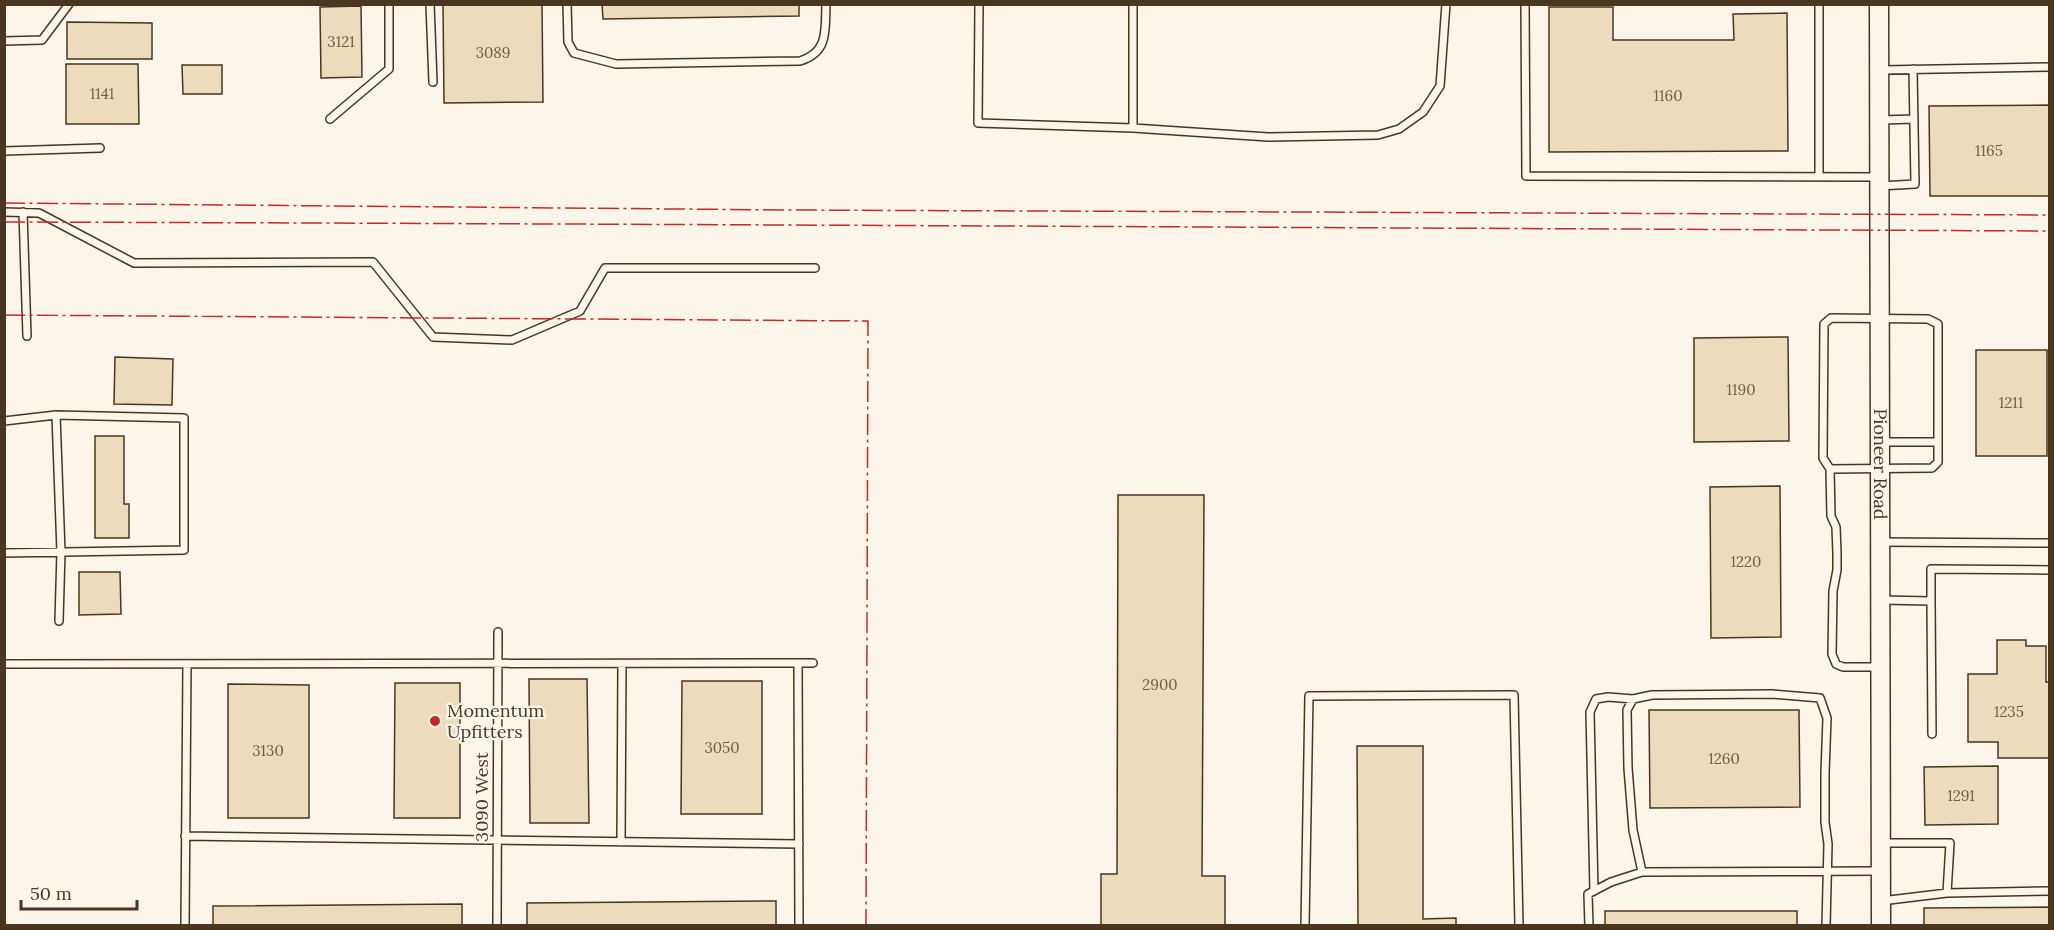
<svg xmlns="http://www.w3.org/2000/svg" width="2054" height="930" font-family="Lora,serif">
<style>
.building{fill:#ecdcbc;stroke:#4a3520;stroke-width:1.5}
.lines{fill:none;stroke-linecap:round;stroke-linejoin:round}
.service-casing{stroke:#4a3520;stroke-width:10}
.tertiary-casing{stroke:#4a3520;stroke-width:21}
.service{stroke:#fbf6e9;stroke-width:7}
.tertiary{stroke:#fbf6e9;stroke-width:18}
.power{stroke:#c62828;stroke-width:1.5;stroke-dasharray:21 4.5 3 4.5;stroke-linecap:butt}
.poi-dot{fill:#c62828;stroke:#fbf6e9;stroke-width:2}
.labels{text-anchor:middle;stroke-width:4.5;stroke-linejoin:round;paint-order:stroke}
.number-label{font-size:15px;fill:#725f47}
.street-label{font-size:18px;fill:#4a3520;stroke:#fbf6e9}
.poi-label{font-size:18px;fill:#4a3520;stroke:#fbf6e9;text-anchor:start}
</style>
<rect width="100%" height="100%" fill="#fbf6e9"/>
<path class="building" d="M 443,4 L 542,4 L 543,102 L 444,103 Z
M 602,4 L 799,4 L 799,16 L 603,19 Z
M 361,6 L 362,77 L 321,78 L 320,7 Z
M 1549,7 L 1613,7 L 1613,40 L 1734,40 L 1733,14 L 1787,13 L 1788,151 L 1549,152 Z
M 67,22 L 152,23 L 152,59 L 67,59 Z
M 66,64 L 138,64 L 139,124 L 66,124 Z
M 182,65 L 222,65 L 222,94 L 183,94 Z
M 2050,105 L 2050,196 L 1930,196 L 1929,106 Z
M 1788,337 L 1789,441 L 1694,442 L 1694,338 Z
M 1976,350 L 2047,350 L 2047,456 L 1976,456 Z
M 115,357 L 173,359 L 172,405 L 114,404 Z
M 95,436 L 124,436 L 124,504 L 129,504 L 129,538 L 95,538 Z
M 1780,486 L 1781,637 L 1711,638 L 1710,487 Z
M 1118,495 L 1204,495 L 1202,876 L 1225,876 L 1225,926 L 1101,926 L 1101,874 L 1117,874 Z
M 79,572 L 120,572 L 121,614 L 79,615 Z
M 1997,640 L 2026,640 L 2026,646 L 2046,646 L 2046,682 L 2050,682 L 2050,758 L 1998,758 L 1998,742 L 1968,742 L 1968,674 L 1997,674 Z
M 529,679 L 587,679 L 589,823 L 530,823 Z
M 682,681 L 762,681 L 762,814 L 681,814 Z
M 395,683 L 460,683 L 460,818 L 394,818 Z
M 228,684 L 309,685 L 309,818 L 228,818 Z
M 1649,710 L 1799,710 L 1800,807 L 1650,808 Z
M 1357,746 L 1423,746 L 1423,919 L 1456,918 L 1456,926 L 1358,926 Z
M 1998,766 L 1998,824 L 1925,825 L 1924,767 Z
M 776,901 L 776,926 L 527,926 L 527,903 Z
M 462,904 L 462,926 L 213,926 L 213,906 Z
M 2050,907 L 2050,926 L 1924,926 L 1924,908 Z
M 1605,911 L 1797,911 L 1797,926 L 1605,926 Z"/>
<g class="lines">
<defs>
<path id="service" d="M 430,4 L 433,82
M 567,4 L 568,42 L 574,53 L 616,64 L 800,61 C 829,52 825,30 826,4
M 979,4 L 978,123 L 1133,128
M 1133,4 L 1133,128 L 1268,137 L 1378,135 L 1399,129 L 1423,112 L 1440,86 L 1446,4
M 1525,4 L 1526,176 L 1877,177
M 1819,4 L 1819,177
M 4,41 L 42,40 L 69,4
M 1882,70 L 2050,67
M 330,119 L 389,69 L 389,4
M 1882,120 L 1914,119
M 4,151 L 100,148
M 1880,186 L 1915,184 L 1913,69
M 4,212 L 39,213 L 134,263 L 373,262 L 433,337 L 512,340 L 580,311 L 605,268 L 815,268
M 23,212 L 27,336
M 1831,318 L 1928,319 L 1938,324 L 1938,462 L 1932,468 L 1830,469 L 1823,458 L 1824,324 Z
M 56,415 L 61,552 L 59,621
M 4,421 L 56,415 L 184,418 L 184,550 L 4,553
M 1880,442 L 1938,442
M 1830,469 L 1831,516 L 1836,527 L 1837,553 L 1837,570 L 1833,591 L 1832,654 L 1836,664 L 1843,667 L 1878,667
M 1880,542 L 2050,543
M 1881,600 L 1931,601 L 1932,734
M 1931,601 L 1931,569 L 2050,570
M 798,663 L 799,926
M 4,664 L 813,663
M 1633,699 L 1627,710 L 1628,768 L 1633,830 L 1642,872
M 185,836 L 799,844
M 621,842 L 622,664
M 1882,843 L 1950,843 L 1947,893
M 1594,891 L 1590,712 L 1596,699 L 1608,697 L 1633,699 L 1652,695 L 1772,694 L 1820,698 L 1827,718 L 1825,773 L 1825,822 L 1828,844 L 1826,926
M 1881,901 L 1947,893 L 2050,891
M 185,926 L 187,664
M 497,926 L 498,632
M 1305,926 L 1309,696 L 1514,695 L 1519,926
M 1589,926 L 1588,894 L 1611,882 L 1642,872 L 1878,871"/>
<g id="tertiary">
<path id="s1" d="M 1879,4 L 1881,926"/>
</g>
</defs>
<use href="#service" class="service-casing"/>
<use href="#tertiary" class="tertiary-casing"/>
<use href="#service" class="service"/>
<use href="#tertiary" class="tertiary"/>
<path class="power" d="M 4,203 L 788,210 L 2050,215
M 4,222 C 686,224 1368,228 2050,231
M 4,315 L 868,321 L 866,926"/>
</g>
<circle class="poi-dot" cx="435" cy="721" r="6"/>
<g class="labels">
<g class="number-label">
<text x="341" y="47">3121</text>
<text x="493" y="58">3089</text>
<text x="102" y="99">1141</text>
<text x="1668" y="101">1160</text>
<text x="1989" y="156">1165</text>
<text x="1741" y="395">1190</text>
<text x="2011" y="408">1211</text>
<text x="1746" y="567">1220</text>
<text x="1160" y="690">2900</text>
<text x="2009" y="717">1235</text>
<text x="722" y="753">3050</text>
<text x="268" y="756">3130</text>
<text x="1724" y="764">1260</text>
<text x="1961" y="801">1291</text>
</g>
<g class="street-label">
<text dy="6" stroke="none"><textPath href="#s1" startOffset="460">Pioneer Road</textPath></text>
<text transform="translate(482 797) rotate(-90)" y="6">3090 West</text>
</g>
<g class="poi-label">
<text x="447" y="717">Momentum<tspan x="447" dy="21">Upfitters</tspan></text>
</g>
</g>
<rect width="2054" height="930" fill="none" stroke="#4a3520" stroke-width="12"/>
<path d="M21 900v9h116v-9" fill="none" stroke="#4a3520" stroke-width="3"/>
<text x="30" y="900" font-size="18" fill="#4a3520" stroke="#fbf6e9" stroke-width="4.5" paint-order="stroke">50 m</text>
</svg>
